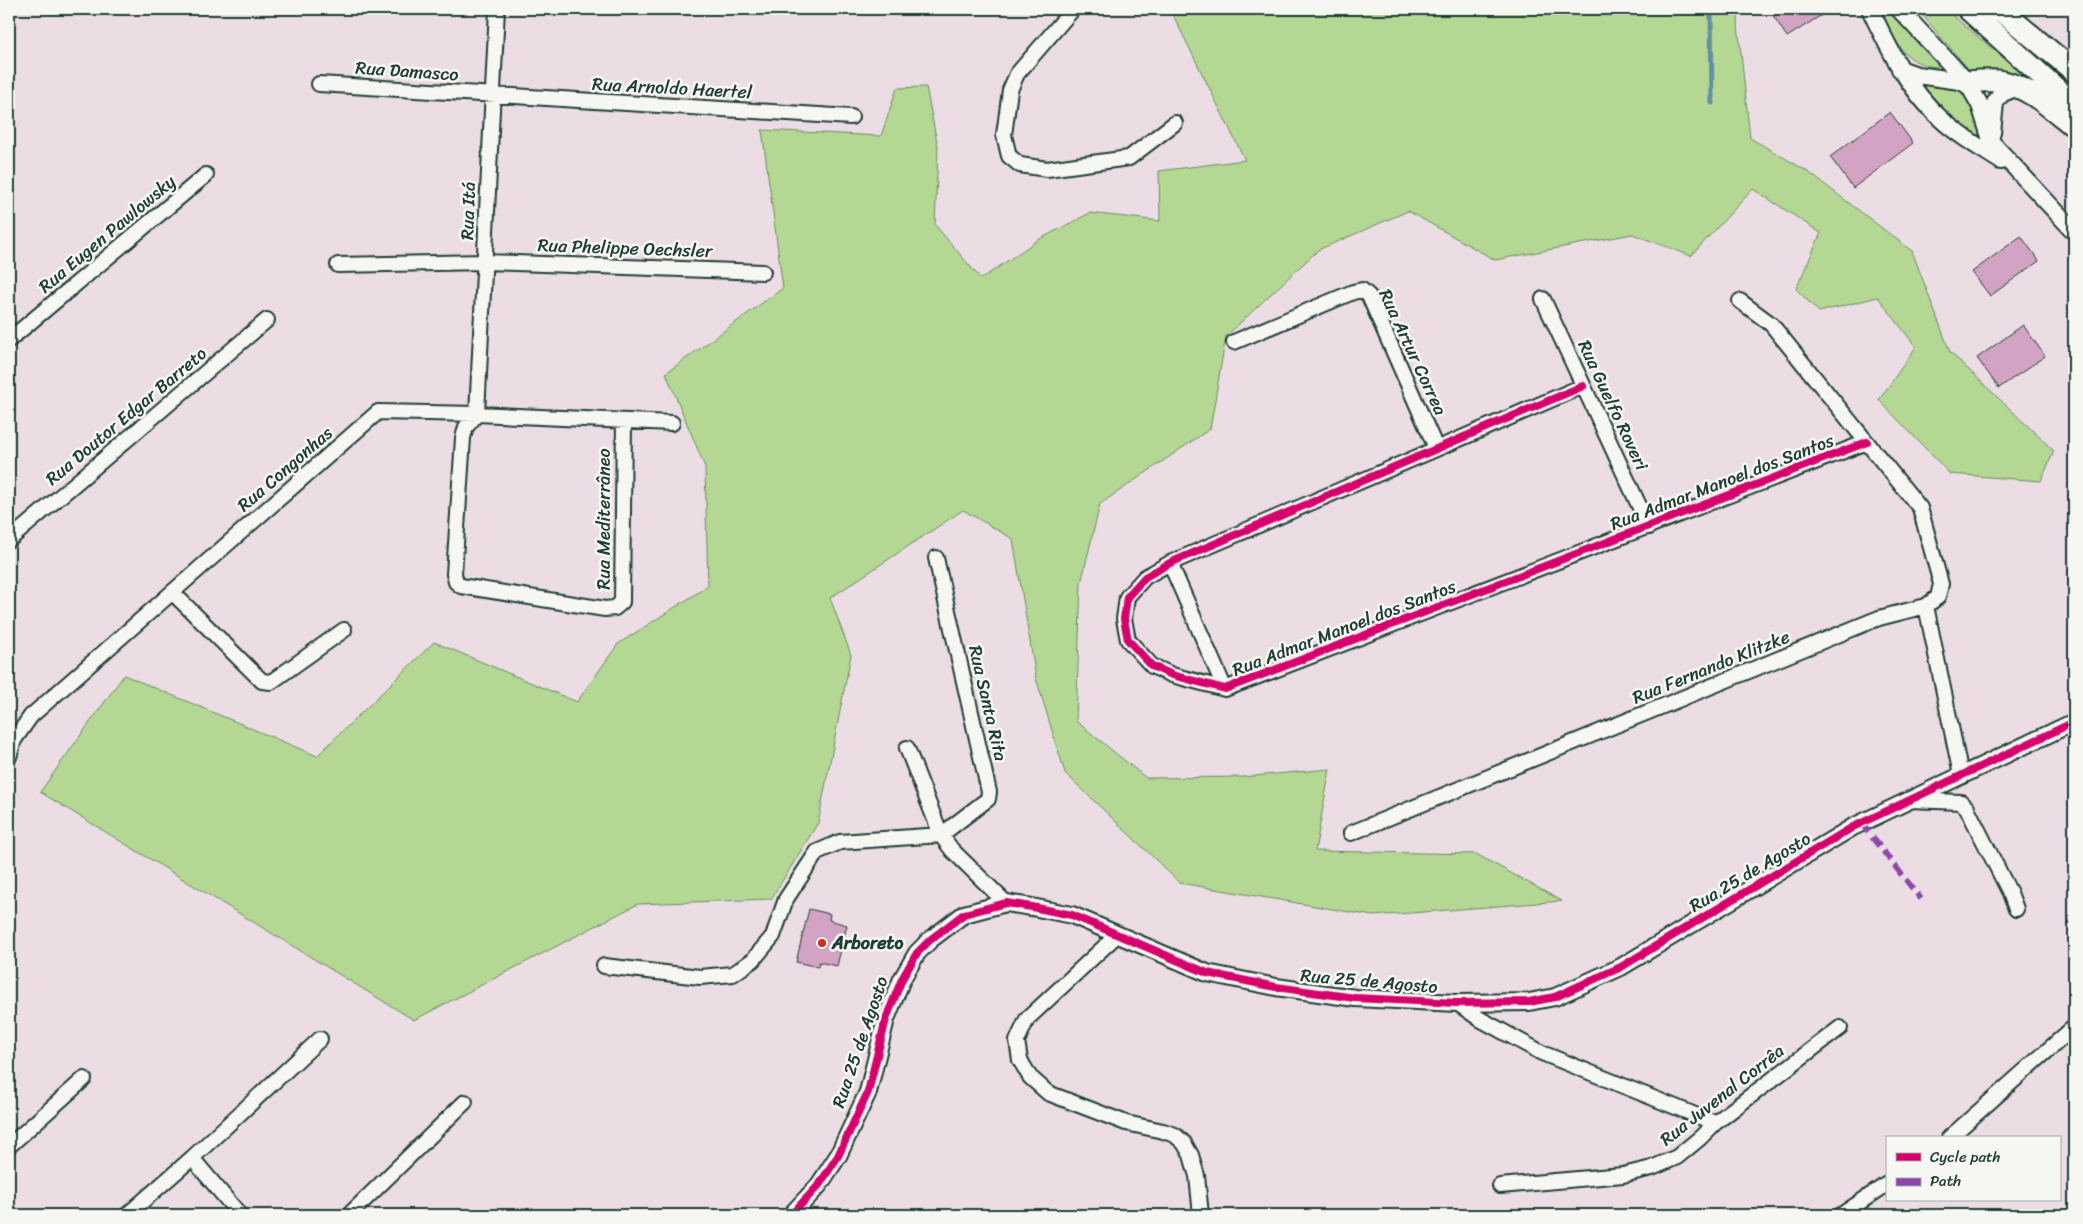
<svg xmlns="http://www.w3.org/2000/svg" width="2083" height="1224" font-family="Sriracha,sans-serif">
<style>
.green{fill:#b4d893;stroke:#6a8a64}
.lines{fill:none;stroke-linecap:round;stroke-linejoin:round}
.stream{stroke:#628fa3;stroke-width:5}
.building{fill:#d3a3c3;stroke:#1f3d34}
.minor-casing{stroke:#1f3d34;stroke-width:18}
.tertiary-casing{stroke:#1f3d34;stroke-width:20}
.primary-casing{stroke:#1f3d34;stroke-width:25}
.minor{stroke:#f6f6f2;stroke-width:14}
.tertiary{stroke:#f6f6f2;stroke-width:16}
.primary{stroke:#f6f6f2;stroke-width:21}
.quiet{stroke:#8e44ad;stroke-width:6;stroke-dasharray:12 6;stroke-linecap:butt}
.cycleway-casing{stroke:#f6f6f2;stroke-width:11}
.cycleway{stroke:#d6006c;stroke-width:8}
.poi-dot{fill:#c8321e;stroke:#f6f6f2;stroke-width:2}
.labels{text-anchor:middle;stroke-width:5;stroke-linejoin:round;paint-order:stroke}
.street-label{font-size:18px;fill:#1f3d34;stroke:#f6f6f2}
.poi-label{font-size:18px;font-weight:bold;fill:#1f3d34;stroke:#f6f6f2;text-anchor:start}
</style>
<rect width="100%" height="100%" fill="#ecdde4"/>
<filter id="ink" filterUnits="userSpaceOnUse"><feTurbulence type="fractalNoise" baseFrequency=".02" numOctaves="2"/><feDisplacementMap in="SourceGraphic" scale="10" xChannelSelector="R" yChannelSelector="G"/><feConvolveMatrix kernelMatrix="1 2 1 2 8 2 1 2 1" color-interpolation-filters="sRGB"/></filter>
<g filter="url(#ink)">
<path class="green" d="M 1176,9 L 1739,9 L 1738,25 L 1750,138 L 1807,171 L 1912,251 L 1950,352 L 2054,451 L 2041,481 L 1950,474 L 1879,400 L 1916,347 L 1878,297 L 1819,312 L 1796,289 L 1821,233 L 1753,189 L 1691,256 L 1632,234 L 1495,260 L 1408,211 L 1318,250 L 1226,336 L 1210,429 L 1100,504 L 1081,583 L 1076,721 L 1146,778 L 1243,777 L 1330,769 L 1315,851 L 1476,854 L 1562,901 L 1373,916 L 1180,883 L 1065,773 L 1036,678 L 1013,539 L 963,510 L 830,598 L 851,655 L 818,823 L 771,899 L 638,904 L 414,1020 L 40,792 L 124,675 L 317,756 L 434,642 L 577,702 L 618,644 L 708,586 L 705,467 L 666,373 L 783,288 L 762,130 L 881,136 L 897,88 L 926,87 L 938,147 L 935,225 L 981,279 L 1038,240 L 1090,213 L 1160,221 L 1159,171 L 1245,160 L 1174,17 Z
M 1881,9 L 1893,9 L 1940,64 L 1937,67 C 1901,64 1894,37 1881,9 Z
M 1917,9 L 1945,9 L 2027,78 L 1993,69 L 1970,71 Z
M 1922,84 L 1931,86 L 1961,87 L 1979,119 L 1982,141 L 1937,106 L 1920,85 Z"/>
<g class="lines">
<path class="stream" d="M 1712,103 L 1711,13 L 1713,9"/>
</g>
<path class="building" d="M 1769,9 L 1831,9 L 1787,37 Z
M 1890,112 L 1913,143 L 1853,188 L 1830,157 Z
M 2021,236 L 2039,261 L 1990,296 L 1972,272 Z
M 2023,325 L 2045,356 L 1999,388 L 1977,358 Z
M 809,909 L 830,914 L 829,920 L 847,925 L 837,966 L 819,962 L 818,967 L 796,962 Z"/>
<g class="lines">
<defs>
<path id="minor" d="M 497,9 L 477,414 L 466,427 L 463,438 L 454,574 L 456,582 L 461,586 L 605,609 L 615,608 L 622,602 L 624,422
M 1073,9 L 1017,74 L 1010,90 L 1004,135 L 1009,156 L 1020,165 L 1047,169 L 1129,158 L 1175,123
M 319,84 L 851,117
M 338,265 L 485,262 L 763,272
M 1543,299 L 1649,527
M 9,340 L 206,175
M 1234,342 L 1353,292 L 1362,290 L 1369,296 L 1436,448
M 1583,386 L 1170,563 L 1145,577 L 1127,597 L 1124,619 L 1128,640 L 1152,666 L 1172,675 L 1225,689 L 1867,442
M 9,540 L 267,320
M 1170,563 L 1225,689
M 173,593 L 262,681 L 271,682 L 344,630
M 1926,606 L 1961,775
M 907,748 L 941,835 L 952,850 L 1006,903
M 9,757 L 14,740 L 31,716 L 378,412 L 477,414 L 672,423
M 1909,800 L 1961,802 L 1967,808 L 2010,893 L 2016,909
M 1351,833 L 1879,618 L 1926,606 L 1938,597 L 1941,584 L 1920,508 L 1771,324 L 1740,301
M 1117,935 L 1027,1019 L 1017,1041 L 1020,1060 L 1030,1077 L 1048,1093 L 1126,1123 L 1163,1131 L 1175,1135 L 1184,1143 L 1191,1155 L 1197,1176 L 1201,1215
M 604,966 L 700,977 L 733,974 L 753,960 L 773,936 L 786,899 L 817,852 L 840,842 L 941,835 L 988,799 L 989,792 L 936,558
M 1457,1003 L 1480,1019 L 1542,1053 L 1715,1123
M 1949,1138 L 2074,1027
M 9,1146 L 84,1079
M 192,1158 L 240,1215
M 1500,1186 L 1623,1175 L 1652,1168 L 1677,1157 L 1700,1138 L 1715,1123 L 1840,1028
M 127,1215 L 192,1158 L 320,1039
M 349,1215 L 465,1102
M 1841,1215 L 1887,1184"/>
<path id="tertiary" d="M 1870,9 C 1889,49 1908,89 1941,119 C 1959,136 1981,148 2001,161
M 1899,9 L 1967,82 L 1980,105 L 1992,143 L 2074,231
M 1900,69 L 1917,75 L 1967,82
M 1992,133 L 1995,103 L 2001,94 L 2017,87
M 791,1215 L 819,1185 L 838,1156 L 868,1092 L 886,1019 L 902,979 L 917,953 L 930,940 L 964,914 L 1006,903 L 1032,907 L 1072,915 L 1207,973 L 1276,987 L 1355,998 L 1457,1003 L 1529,1002 L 1555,997 L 1621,967 L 1853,827 L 2074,722"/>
<path id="primary" d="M 1968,9 L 2074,105
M 1999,9 L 2074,71
M 1967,82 C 1977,81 1988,80 1998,81 C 2027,85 2052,109 2074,126"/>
</defs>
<use href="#minor" class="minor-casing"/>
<use href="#tertiary" class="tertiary-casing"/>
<use href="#primary" class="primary-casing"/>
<use href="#minor" class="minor"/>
<use href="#tertiary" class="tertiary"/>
<use href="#primary" class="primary"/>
<path class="quiet" d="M 1861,823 L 1921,899"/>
<defs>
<path id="cycleway" d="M 1583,386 L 1170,563 L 1145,577 L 1127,597 L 1124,619 L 1128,640 L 1152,666 L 1172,675 L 1225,689 L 1867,442
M 791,1215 L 819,1185 L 838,1156 L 868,1092 L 886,1019 L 902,979 L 917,953 L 930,940 L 964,914 L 1006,903 L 1032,907 L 1072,915 L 1207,973 L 1276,987 L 1355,998 L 1457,1003 L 1529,1002 L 1555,997 L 1621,967 L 1853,827 L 2074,722"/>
</defs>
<use href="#cycleway" class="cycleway-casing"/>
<use href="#cycleway" class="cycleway"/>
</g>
</g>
<circle class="poi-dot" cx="822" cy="943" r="5"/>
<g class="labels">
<g class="street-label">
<text transform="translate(407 71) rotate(4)" y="6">Rua Damasco</text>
<text transform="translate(672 88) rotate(3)" y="6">Rua Arnoldo Haertel</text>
<text transform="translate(468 211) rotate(-88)" y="6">Rua Itá</text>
<text transform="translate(107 234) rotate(-40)" y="6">Rua Eugen Pawlowsky</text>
<text transform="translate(625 248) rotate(2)" y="6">Rua Phelippe Oechsler</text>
<text transform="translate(1413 352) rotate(65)" y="6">Rua Artur Correa</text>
<text transform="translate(1613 405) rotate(65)" y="6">Rua Guelfo Roveri</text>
<text transform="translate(126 416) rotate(-40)" y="6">Rua Doutor Edgar Barreto</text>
<text transform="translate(285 469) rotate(-41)" y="6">Rua Congonhas</text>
<text transform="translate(1722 482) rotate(-21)" y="6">Rua Admar Manoel dos Santos</text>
<text transform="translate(604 519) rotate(-90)" y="6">Rua Mediterrâneo</text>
<text transform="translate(1344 628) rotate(-21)" y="6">Rua Admar Manoel dos Santos</text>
<text transform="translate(1711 667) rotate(-22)" y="6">Rua Fernando Klitzke</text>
<text transform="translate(988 703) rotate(77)" y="6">Rua Santa Rita</text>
<text transform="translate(1750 872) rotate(-31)" y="6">Rua 25 de Agosto</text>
<text transform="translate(1369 981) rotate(5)" y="6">Rua 25 de Agosto</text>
<text transform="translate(860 1042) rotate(-71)" y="6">Rua 25 de Agosto</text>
<text transform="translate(1722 1095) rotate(-38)" y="6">Rua Juvenal Corrêa</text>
</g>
<g class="poi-label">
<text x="832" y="949">Arboreto</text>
</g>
</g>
<rect width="2083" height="1224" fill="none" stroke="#f6f6f2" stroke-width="30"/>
<rect x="15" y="15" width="2053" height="1194" fill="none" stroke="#1f3d34" stroke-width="2" filter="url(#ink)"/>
<rect x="1886" y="1136" width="175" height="65" fill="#f6f6f2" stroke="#a0aca6"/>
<rect x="1896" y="1153" width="25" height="8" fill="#d6006c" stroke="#a0aca6"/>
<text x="1930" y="1162" font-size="15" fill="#1f3d34">Cycle path</text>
<rect x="1896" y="1178" width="25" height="8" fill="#8e44ad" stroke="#a0aca6"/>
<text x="1930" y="1186" font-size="15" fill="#1f3d34">Path</text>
</svg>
